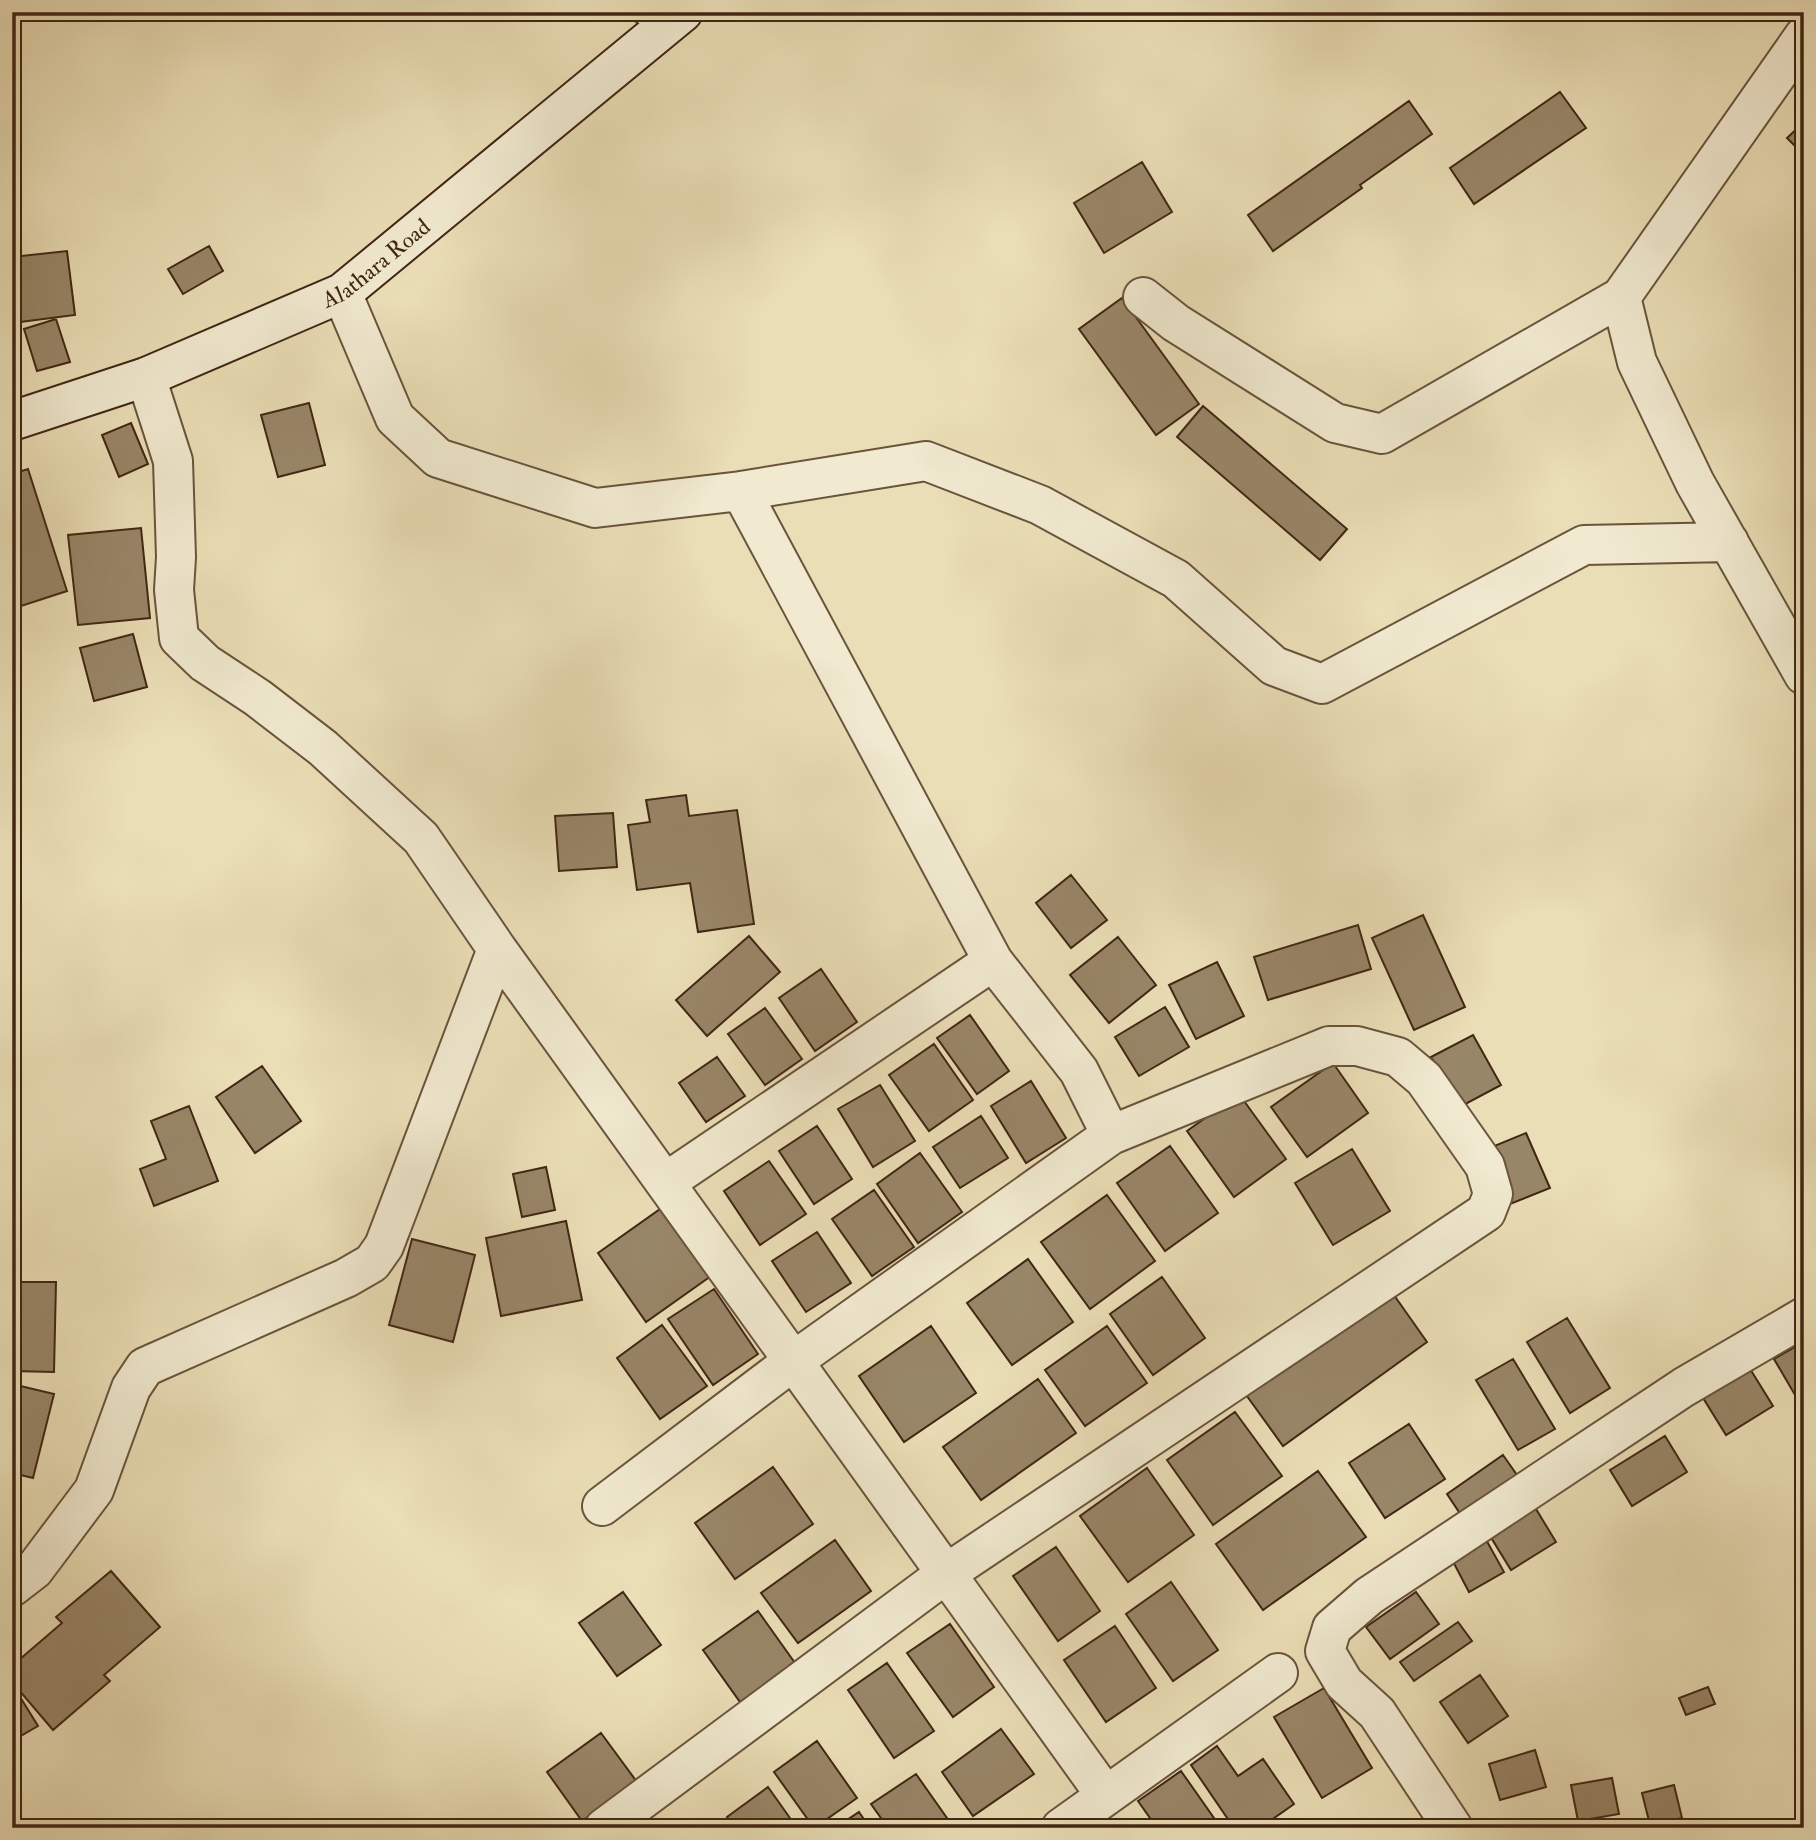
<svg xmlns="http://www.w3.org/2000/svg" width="1816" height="1840" font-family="'IM FELL Double Pica',serif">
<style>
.building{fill:#988668;stroke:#402614;stroke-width:2}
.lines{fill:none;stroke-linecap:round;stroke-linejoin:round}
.lane-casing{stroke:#6a543c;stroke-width:28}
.street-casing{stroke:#6a543c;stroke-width:42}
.secondary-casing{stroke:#402614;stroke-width:42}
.lane{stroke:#f1ead0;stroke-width:24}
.street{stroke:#f1ead0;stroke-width:38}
.secondary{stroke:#f1ead0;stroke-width:38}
.labels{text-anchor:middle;stroke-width:6;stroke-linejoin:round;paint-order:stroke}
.street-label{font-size:23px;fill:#402614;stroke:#f1ead0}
</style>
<rect width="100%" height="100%" fill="#eadeb6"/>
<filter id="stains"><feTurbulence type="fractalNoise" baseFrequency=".00286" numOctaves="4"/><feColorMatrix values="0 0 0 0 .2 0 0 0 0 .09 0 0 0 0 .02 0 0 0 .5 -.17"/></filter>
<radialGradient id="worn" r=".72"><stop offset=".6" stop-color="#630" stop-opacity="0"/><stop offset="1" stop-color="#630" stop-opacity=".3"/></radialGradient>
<path class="building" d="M 1560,92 L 1586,128 L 1474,204 L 1450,168 Z
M 1409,101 L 1432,134 L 1360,185 L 1362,188 L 1273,251 L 1248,215 Z
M 1804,122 L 1804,155 L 1787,138 Z
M 1142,162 L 1172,212 L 1104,253 L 1074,203 Z
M 209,246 L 223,271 L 183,294 L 168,269 Z
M 67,251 L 75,315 L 12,323 L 12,257 Z
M 1122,298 L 1199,404 L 1156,435 L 1079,329 Z
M 56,319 L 70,362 L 37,371 L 24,329 Z
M 309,403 L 325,465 L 278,477 L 261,415 Z
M 1203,406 L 1347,529 L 1320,560 L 1177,437 Z
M 131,423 L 148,464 L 119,477 L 102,435 Z
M 28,469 L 67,591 L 18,607 L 12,588 L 12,474 Z
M 141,528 L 150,618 L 78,625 L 68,535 Z
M 133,634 L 147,687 L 94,701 L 80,648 Z
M 686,795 L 689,816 L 737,810 L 754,924 L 698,932 L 690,883 L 637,890 L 628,825 L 650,822 L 646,800 Z
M 613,813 L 617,867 L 559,871 L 555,816 Z
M 1071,875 L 1107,920 L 1071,948 L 1036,903 Z
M 1423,915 L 1465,1007 L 1414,1030 L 1372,938 Z
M 1358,925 L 1371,969 L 1268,1000 L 1254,957 Z
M 749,936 L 780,972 L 707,1036 L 676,1000 Z
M 1118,937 L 1156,985 L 1109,1023 L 1070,975 Z
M 1217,962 L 1244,1016 L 1196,1039 L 1169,985 Z
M 821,969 L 857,1022 L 815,1051 L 779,998 Z
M 1165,1007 L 1189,1047 L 1139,1076 L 1115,1037 Z
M 765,1008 L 802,1059 L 765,1085 L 728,1034 Z
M 970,1015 L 1009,1071 L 977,1094 L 937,1038 Z
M 1473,1035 L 1501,1085 L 1458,1108 L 1431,1057 Z
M 934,1044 L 973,1100 L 929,1131 L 889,1075 Z
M 717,1057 L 745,1096 L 706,1122 L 679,1083 Z
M 1333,1063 L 1368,1113 L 1307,1157 L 1271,1107 Z
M 262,1066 L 301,1121 L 255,1153 L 216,1097 Z
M 1031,1081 L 1066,1138 L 1026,1163 L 991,1106 Z
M 880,1085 L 915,1141 L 873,1167 L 838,1109 Z
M 1239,1094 L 1286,1159 L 1234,1197 L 1187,1131 Z
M 189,1106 L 218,1181 L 154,1206 L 140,1169 L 166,1159 L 151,1121 Z
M 981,1116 L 1008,1158 L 960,1188 L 933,1147 Z
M 817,1126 L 852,1179 L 814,1204 L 779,1151 Z
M 1526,1133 L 1550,1188 L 1510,1204 L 1487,1149 Z
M 1170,1146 L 1218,1213 L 1165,1251 L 1117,1183 Z
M 1352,1149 L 1390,1211 L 1333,1245 L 1295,1183 Z
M 920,1153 L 962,1212 L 918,1243 L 877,1184 Z
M 769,1161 L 806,1214 L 760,1245 L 724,1191 Z
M 546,1167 L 555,1210 L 522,1217 L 513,1174 Z
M 874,1190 L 914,1247 L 872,1276 L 832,1219 Z
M 1107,1195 L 1155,1261 L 1090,1309 L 1041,1242 Z
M 663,1207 L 711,1276 L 646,1322 L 598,1253 Z
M 566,1221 L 582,1300 L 501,1316 L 486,1238 Z
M 817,1232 L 851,1283 L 806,1312 L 772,1261 Z
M 412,1239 L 475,1255 L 453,1342 L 389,1325 Z
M 1028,1259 L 1073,1322 L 1012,1365 L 967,1303 Z
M 1162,1277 L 1205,1338 L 1153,1375 L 1110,1314 Z
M 12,1282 L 56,1282 L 54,1372 L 12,1371 Z
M 1389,1288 L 1427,1342 L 1283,1446 L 1244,1392 Z
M 714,1289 L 758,1354 L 713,1385 L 668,1319 Z
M 1567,1318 L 1610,1388 L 1570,1413 L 1527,1342 Z
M 662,1325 L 707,1386 L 660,1419 L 617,1358 Z
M 931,1326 L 976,1393 L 904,1442 L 859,1376 Z
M 1107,1326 L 1147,1383 L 1085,1426 L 1045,1370 Z
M 1802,1343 L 1804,1390 L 1795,1395 L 1774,1359 Z
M 1513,1359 L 1555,1429 L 1518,1450 L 1476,1380 Z
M 1747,1364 L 1773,1406 L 1726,1435 L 1700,1393 Z
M 1038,1379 L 1076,1433 L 981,1500 L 943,1447 Z
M 12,1384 L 54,1394 L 33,1478 L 12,1473 Z
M 1235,1412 L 1282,1476 L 1213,1525 L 1167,1460 Z
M 1409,1424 L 1445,1479 L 1385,1518 L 1349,1463 Z
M 1665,1436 L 1687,1472 L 1632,1506 L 1610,1470 Z
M 1503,1455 L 1517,1475 L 1461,1515 L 1447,1494 Z
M 773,1467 L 813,1524 L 735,1579 L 695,1523 Z
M 1147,1468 L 1194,1535 L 1128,1582 L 1080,1516 Z
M 1318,1471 L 1366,1537 L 1263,1610 L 1216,1544 Z
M 1533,1504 L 1556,1542 L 1511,1570 L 1487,1531 Z
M 1484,1536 L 1504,1572 L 1469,1592 L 1449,1554 Z
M 835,1540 L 871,1591 L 798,1643 L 761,1593 Z
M 1056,1547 L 1100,1611 L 1058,1641 L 1013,1576 Z
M 111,1571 L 160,1627 L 104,1675 L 110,1681 L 53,1730 L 12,1682 L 12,1666 L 62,1623 L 56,1617 Z
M 1171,1582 L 1218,1650 L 1173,1681 L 1126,1614 Z
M 623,1592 L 661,1645 L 617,1676 L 579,1623 Z
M 1416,1592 L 1439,1624 L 1390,1659 L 1366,1627 Z
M 758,1611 L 795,1663 L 740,1702 L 703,1650 Z
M 1458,1622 L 1472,1641 L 1414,1681 L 1400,1662 Z
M 950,1624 L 994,1687 L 953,1717 L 907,1653 Z
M 1115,1626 L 1156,1688 L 1106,1722 L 1064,1660 Z
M 887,1663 L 934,1731 L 894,1758 L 848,1690 Z
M 1480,1675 L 1508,1716 L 1468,1743 L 1440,1702 Z
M 1708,1687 L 1715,1704 L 1686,1715 L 1679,1698 Z
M 1324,1688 L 1372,1768 L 1322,1798 L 1274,1717 Z
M 17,1692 L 38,1726 L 12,1741 L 12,1695 Z
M 1001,1729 L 1034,1774 L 973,1816 L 942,1772 Z
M 601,1733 L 637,1782 L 582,1821 L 547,1772 Z
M 817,1741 L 857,1798 L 814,1828 L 774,1772 Z
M 1217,1746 L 1238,1776 L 1263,1759 L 1294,1804 L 1260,1828 L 1234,1828 L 1191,1765 Z
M 1535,1750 L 1546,1787 L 1500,1800 L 1489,1764 Z
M 1181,1771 L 1221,1828 L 1157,1828 L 1138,1801 Z
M 916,1774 L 954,1828 L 888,1828 L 871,1804 Z
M 1612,1778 L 1619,1814 L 1578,1821 L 1571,1785 Z
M 1674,1785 L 1682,1818 L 1650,1825 L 1642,1793 Z
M 768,1787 L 797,1828 L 735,1828 L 727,1817 Z
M 859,1812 L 870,1828 L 835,1828 Z"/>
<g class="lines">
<defs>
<path id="lane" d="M 644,12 L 666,26"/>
<path id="street" d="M 1804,36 L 1621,297 L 1637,362 L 1695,483 L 1804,675
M 342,293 L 395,418 L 438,458 L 595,508 L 741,491 L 926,461 L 1040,505 L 1176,579 L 1274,666 L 1322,684 L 1584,545 L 1729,542
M 1143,297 L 1176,323 L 1335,423 L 1382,434 L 1621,297
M 146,377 L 173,461 L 176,557 L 174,590 L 179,638 L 205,663 L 258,698 L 323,748 L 421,838 L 497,949 L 1106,1796
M 741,491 L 993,961
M 666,1182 L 993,961 L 1079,1071 L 1111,1135
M 602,1506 L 792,1362 L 1111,1135 L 1329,1046 L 1357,1046 L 1398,1057 L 1424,1079 L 1485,1166 L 1493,1194 L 1486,1212 L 947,1573 L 604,1828
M 12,1587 L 34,1570 L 94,1490 L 131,1388 L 145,1367 L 346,1278 L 372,1263 L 384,1246 L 497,949
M 1061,1828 L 1278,1673
M 1453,1828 L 1377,1713 L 1344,1683 L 1325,1651 L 1332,1628 L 1369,1596 L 1684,1387 L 1804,1317"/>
<g id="secondary">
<path id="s1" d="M 12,421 L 146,377 L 342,293 L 683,12"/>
</g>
</defs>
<use href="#lane" class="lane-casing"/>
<use href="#street" class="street-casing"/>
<use href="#secondary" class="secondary-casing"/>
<use href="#lane" class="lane"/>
<use href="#street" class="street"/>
<use href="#secondary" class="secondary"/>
</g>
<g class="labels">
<g class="street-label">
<text dy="8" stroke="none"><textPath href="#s1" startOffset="399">Alathara Road</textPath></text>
</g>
</g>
<rect width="1816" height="1840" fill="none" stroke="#eadeb6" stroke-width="42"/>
<rect x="14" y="14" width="1788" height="1812" fill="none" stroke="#402614" stroke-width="3.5"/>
<rect x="21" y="21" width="1774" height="1798" fill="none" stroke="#402614" stroke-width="2"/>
<rect width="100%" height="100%" filter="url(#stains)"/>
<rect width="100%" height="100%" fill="url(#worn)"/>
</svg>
